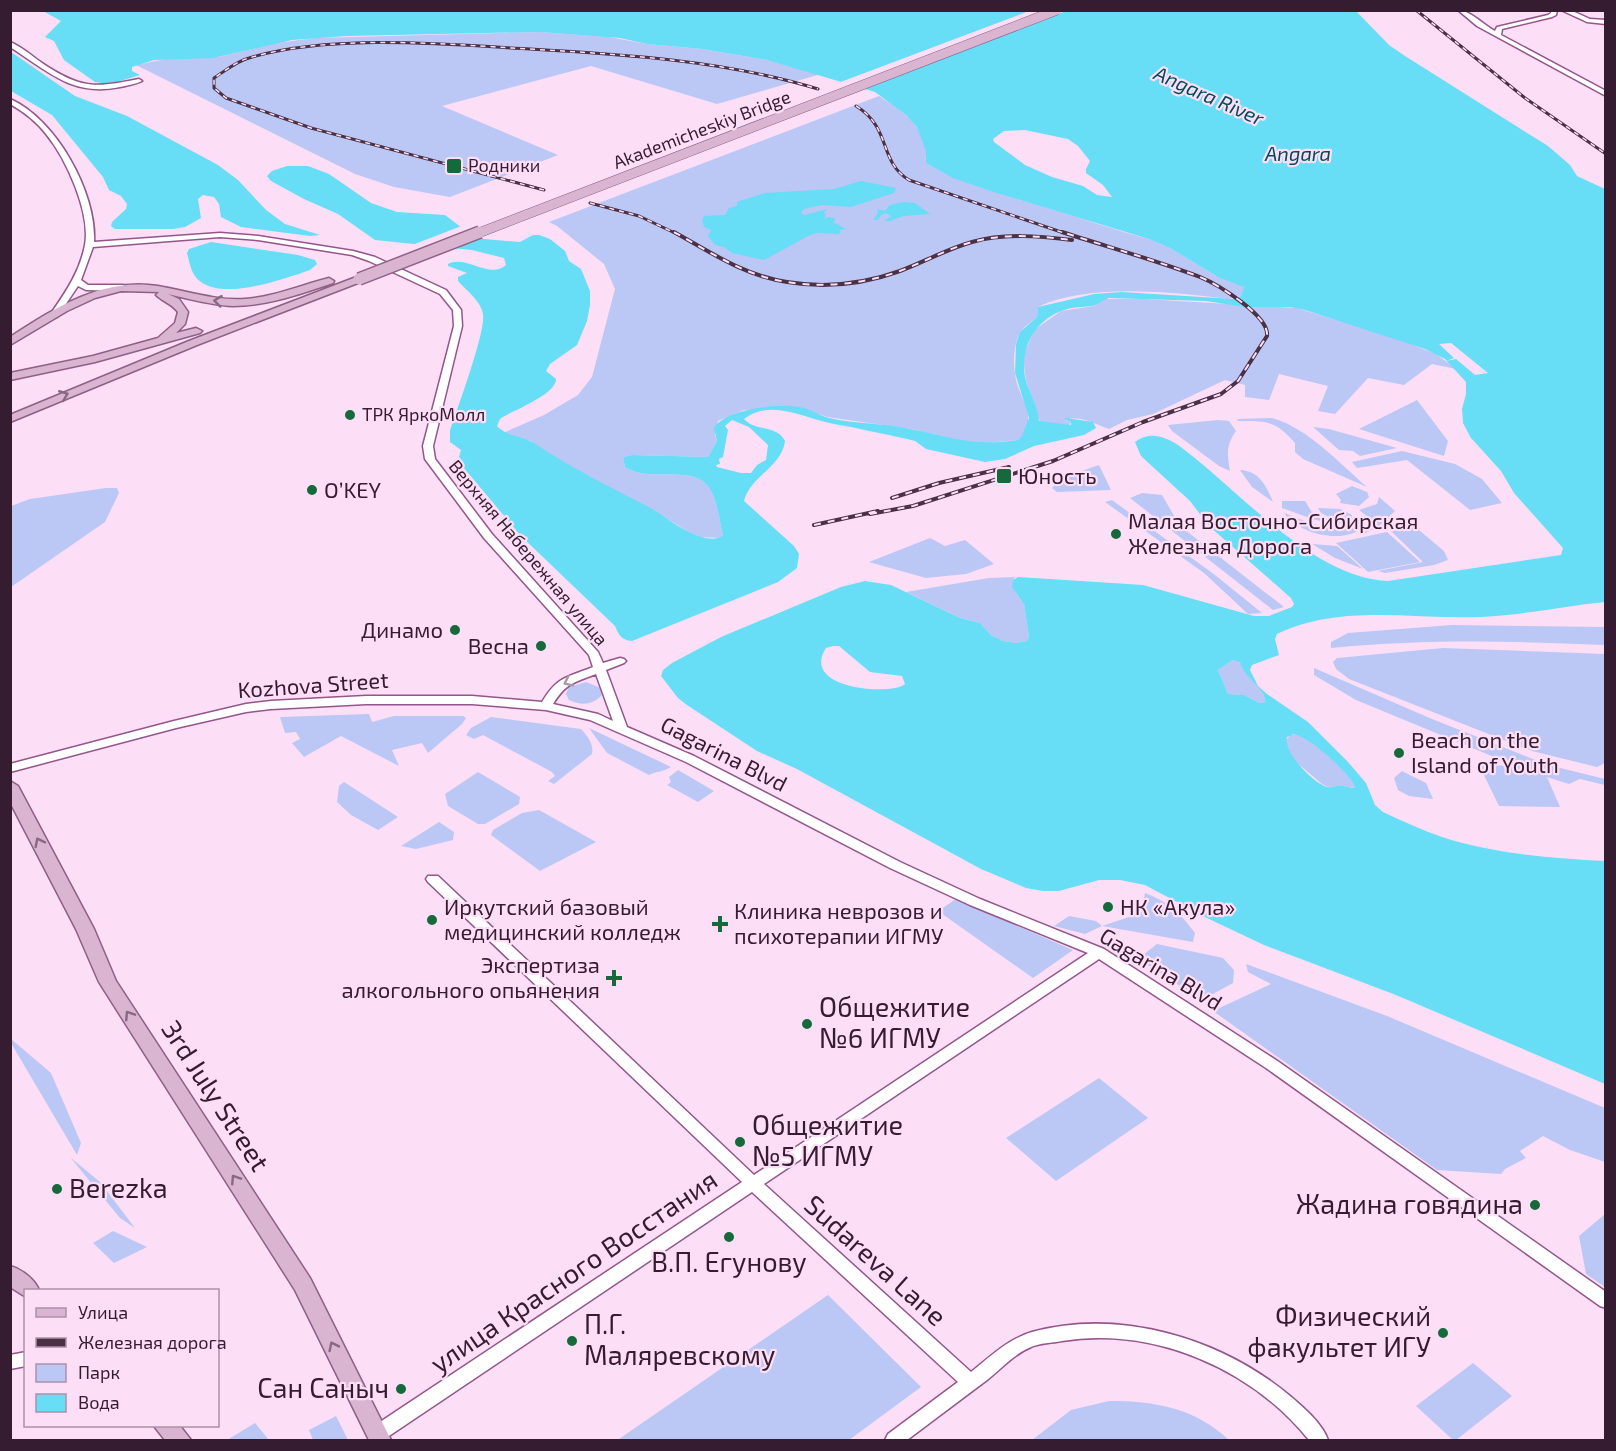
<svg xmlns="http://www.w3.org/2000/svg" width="1616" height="1451" font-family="'Exo 2',sans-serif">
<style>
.green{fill:#bbc7f4}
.water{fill:#67ddf6;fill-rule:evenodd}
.pier{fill:#fcdff6}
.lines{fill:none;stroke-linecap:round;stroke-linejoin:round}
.minor-casing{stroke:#94568a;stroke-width:3}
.major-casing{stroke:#8f5f86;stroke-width:3}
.minor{fill:#fff;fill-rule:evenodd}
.major{fill:#d9b5d2;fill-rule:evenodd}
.rail-far1-casing{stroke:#4b3146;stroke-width:3}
.rail-casing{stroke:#4b3146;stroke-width:4}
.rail-far1{stroke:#fcdff6;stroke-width:1.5;stroke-dasharray:5;stroke-linecap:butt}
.rail{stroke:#fcdff6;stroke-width:2;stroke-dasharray:7;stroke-linecap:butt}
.major-bridge-far1-casing{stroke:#8f5f86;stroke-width:10;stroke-linecap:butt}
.major-bridge-casing{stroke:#8f5f86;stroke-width:14;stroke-linecap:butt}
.major-bridge-far1{stroke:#d9b5d2;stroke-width:9}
.major-bridge{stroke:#d9b5d2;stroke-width:11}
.oneway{stroke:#886882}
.oneway2{stroke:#a599a2}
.poi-dot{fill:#15693a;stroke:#fcdff6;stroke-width:2}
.labels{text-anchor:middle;stroke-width:4.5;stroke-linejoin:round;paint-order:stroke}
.far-street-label{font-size:18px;fill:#361c31;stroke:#fcdff6}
.far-poi-label{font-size:18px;fill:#361c31;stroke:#fcdff6;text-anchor:start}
.far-water-label{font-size:20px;font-style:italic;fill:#004b58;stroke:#fcdff6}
.poi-label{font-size:22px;fill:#361c31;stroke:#fcdff6;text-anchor:start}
.street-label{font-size:22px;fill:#361c31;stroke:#fcdff6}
.near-poi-label{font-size:27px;fill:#361c31;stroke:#fcdff6;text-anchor:start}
.near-street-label{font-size:27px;fill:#361c31;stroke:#fcdff6}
</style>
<rect width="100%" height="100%" fill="#fcdff6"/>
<path class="green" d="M 540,32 L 609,37 L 647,44 L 702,49 L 767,60 L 821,74 L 717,104 L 591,66 L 442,106 L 558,155 L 450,197 L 394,187 L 355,174 L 136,65 L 166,59 L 218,57 L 277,43 L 315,38 Z
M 879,96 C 899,109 922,123 926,149 C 927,154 925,158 926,163 C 963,185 1005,195 1047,208 C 1081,218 1114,230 1149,239 L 1170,248 L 1218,277 L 1243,285 L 1244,288 L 1241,296 L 1228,299 C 1174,292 1088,283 1038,307 L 1037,317 C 1031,322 1023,327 1020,333 C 1012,347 1013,370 1017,384 C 1023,401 1039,427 1018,440 L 975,444 L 911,429 L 827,417 L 797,407 L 744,410 L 718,421 L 715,435 L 717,441 L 708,457 L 632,455 L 623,457 L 625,467 C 648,483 690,465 707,485 C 717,496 719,520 723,535 L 719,538 L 701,537 L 690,533 L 655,511 L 636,503 L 548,454 L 531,441 L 503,433 L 544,415 L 578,395 L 592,377 L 615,289 L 604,264 L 557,226 L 549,222 Z
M 1105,299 L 1144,299 L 1297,308 L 1398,339 L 1436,354 L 1456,369 L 1432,364 L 1404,385 L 1368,378 L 1335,414 L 1318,411 L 1328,386 L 1279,374 L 1269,400 L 1245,397 L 1245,385 L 1225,380 L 1153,414 L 1127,420 L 1109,429 C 1095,424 1080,415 1065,420 L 1071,422 L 1069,426 L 1040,422 L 1026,380 L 1023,357 L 1034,330 L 1061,311 L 1094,306 Z
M 1417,400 L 1448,441 L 1444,456 L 1359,429 Z
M 1272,418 C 1308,428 1339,463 1367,487 L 1303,459 L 1295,452 L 1295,443 C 1275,420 1267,421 1238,421 L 1237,419 Z
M 1218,420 L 1229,421 L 1236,431 C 1226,445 1227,454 1230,471 L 1219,466 L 1172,431 L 1168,425 Z
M 1313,427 L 1329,429 L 1397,448 L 1360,456 L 1353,451 L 1339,450 Z
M 1402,451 L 1455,464 L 1482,479 L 1502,503 L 1470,510 L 1407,460 L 1357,468 L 1352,462 Z
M 1099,465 L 1111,490 L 1057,492 L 1052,488 L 1062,478 Z
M 1240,470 C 1259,471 1266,485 1273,502 L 1252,487 Z
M 1352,486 L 1367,492 L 1369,497 L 1359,506 L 1340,503 L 1341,500 L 1336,494 Z
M 106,488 L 117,488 L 119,493 L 105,522 L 11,587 L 11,506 L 30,499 Z
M 1142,493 L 1162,495 L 1180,526 L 1284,607 L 1273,610 L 1130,498 Z
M 1379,497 L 1395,511 L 1378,527 L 1363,534 L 1370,525 L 1368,517 L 1359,510 L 1377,504 Z
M 1112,500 L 1215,575 L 1262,613 L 1248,614 L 1204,573 L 1105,502 Z
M 1282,501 L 1305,501 L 1313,514 L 1326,521 L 1333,519 L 1321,513 L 1318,508 L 1340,509 L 1352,515 L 1351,522 C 1326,527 1306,516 1282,508 Z
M 1284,513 C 1308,522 1341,539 1364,518 L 1365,526 C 1344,545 1300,535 1284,513 Z
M 1401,515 L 1444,551 L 1448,560 L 1434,565 L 1385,573 L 1378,571 L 1423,562 L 1391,531 Z
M 1387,532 L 1420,562 L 1368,572 L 1336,543 Z
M 930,538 L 945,546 L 965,540 L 994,564 L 966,574 L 926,578 L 869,562 Z
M 1312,544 L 1337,546 L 1363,569 L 1335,558 Z
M 1015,577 L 1013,580 L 1016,593 L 1024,604 L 1029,637 L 1027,641 L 1017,643 L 1003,641 L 991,635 L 980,623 L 960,618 L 906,592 L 989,578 Z
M 1452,625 L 1605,627 L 1605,645 C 1513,641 1424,639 1331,648 L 1331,642 L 1348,633 Z
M 1443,648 L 1605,654 L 1605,763 L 1597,767 L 1532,751 L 1349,679 L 1336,669 L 1333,662 L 1337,658 Z
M 1233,660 L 1240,661 C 1244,677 1267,689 1265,703 L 1260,703 L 1244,695 L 1228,694 L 1218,670 Z
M 1314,668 L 1432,719 L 1548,765 L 1605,779 L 1605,785 L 1580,779 L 1569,784 L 1547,777 L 1560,807 L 1499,806 L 1479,765 L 1516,766 L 1356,700 L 1314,675 Z
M 586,682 L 601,688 L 602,695 C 593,705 581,706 569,700 L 566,694 L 569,687 Z
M 369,714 L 372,722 L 394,716 L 463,716 L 466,718 L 462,724 L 428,753 L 422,743 L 392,750 L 399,766 L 341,736 L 304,757 L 292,743 L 300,739 L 296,732 L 285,733 L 280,717 Z
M 491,717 L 581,729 C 588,737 594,744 592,754 L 554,784 L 548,781 L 555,776 L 552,772 L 483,735 L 474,739 L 466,735 L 471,728 Z
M 589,728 L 671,767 C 663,772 657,771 649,775 L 607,753 Z
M 1297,734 C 1312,740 1352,773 1355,788 L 1341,786 L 1328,787 L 1322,784 L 1295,761 L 1285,742 L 1290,735 Z
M 678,770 L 714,791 L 698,802 L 667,785 L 671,782 L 669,777 Z
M 1402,771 L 1426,783 L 1433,799 L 1409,796 L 1398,790 L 1394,778 Z
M 478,772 L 520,797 L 519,804 L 485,824 L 478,824 L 448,806 L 445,794 Z
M 344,782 L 398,817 L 378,830 L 351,815 L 337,802 L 339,786 Z
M 539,810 L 596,842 L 540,871 L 491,835 L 493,830 L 522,813 Z
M 439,822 L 454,832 L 453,840 L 416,849 L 401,846 Z
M 1145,893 C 1167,901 1181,914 1195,933 L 1193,942 L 1102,926 L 1085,934 L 1054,926 L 1069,916 L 1096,921 L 1102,926 L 1141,913 Z
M 956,899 L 1073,950 L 1033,978 L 938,911 Z
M 1157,944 L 1223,958 L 1234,970 L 1233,983 L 1202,1000 L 1138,959 Z
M 1246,964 L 1387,1016 L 1605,1108 L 1605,1162 L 1570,1150 L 1543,1136 L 1520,1151 L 1526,1158 L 1505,1169 L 1501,1174 L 1437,1170 L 1213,1011 L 1271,984 L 1248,972 Z
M 11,1039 L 51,1073 L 81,1143 L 77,1155 L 11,1043 Z
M 1099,1078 L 1148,1118 L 1056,1181 L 1006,1138 Z
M 70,1157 L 100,1182 L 135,1228 L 120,1218 Z
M 1605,1214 L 1605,1287 L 1586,1274 L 1579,1236 Z
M 113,1231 L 147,1247 L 114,1263 L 93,1243 Z
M 828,1295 L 921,1387 L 849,1440 L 619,1439 Z
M 1473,1363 L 1512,1396 L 1456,1440 L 1453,1440 L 1416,1406 Z
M 1109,1401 C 1155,1401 1195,1408 1229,1440 L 1032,1440 L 1071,1410 Z
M 336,1416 L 348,1440 L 313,1440 L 309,1430 Z
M 255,1423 L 269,1440 L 227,1440 Z"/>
<path class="water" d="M 43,11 L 1356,11 L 1389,45 L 1405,56 L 1548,146 L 1570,165 L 1577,176 L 1605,189 L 1605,602 C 1564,606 1523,615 1482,617 C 1414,620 1341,603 1277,634 L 1275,639 L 1279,655 L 1252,665 L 1250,670 L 1258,686 L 1267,694 L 1308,722 L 1348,762 L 1366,783 L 1375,805 L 1383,812 C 1402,821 1422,830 1442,837 C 1494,854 1551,858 1605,861 L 1605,1084 L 1396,995 L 1264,945 L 1207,918 L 1145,885 L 1120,880 L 1099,880 L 1059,891 L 1043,891 L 1026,888 L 981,869 L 797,769 L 757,751 L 687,705 L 678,698 L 661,676 L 663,670 L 672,663 L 721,637 L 841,587 L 865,581 L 891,585 L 960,618 L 980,623 L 991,635 L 1003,641 L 1017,643 L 1027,641 L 1029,637 L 1024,604 L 1012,587 L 1013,580 L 1018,577 L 1143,585 L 1254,616 L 1269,616 L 1292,607 L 1294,604 L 1291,598 L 1209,526 L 1190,501 L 1141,456 L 1135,442 C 1149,431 1164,436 1178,445 C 1237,488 1312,578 1388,581 L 1561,555 L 1563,548 L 1514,493 L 1501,471 L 1471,438 L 1463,423 L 1462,409 L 1466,394 L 1466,382 L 1445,359 L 1425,349 L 1305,310 L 1290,307 L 1245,307 L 1206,301 L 1109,298 C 1102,300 1098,305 1092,306 C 1082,307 1073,307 1064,310 C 1035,320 1020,347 1025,377 C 1028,390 1039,409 1039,421 L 1071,425 L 1071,422 L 1064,419 L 1066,418 L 1093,422 L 1096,428 L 1084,435 L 1034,446 L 1005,459 L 985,462 L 926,449 L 915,441 L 907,439 C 883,434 858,428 834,424 C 805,419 771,398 744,419 C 755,432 776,424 785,441 C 782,467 750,476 744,501 L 794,546 L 799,554 L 797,568 L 778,582 L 632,641 C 621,640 619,635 615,626 L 521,536 L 458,461 L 461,450 L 450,442 L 450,431 C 457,409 486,332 483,314 C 481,301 466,290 458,281 L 458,277 L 467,273 L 448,266 L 448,264 C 466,254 489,280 506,265 L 504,258 L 472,250 L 375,240 L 338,214 L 304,199 L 271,181 L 267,176 L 272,171 L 287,166 L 308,166 L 329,174 L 371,203 L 397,212 L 445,215 L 466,231 L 484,239 L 520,242 L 533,235 L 539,235 L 550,239 L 565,251 L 569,261 L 581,269 L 590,291 L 590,305 L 587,321 L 577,345 L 550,364 L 546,371 L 556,379 C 556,395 513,410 500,419 L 497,426 C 507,437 521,435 534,443 C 572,469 613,488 654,510 C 669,519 685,533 702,537 C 709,539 718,540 723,535 C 719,520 717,496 707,485 C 690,465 648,483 625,467 L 623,457 L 632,455 L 708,457 L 717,441 L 714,428 C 727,408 777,404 799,407 C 809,408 818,415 829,418 C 855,424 883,423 910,429 C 953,437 972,447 1018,440 L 1022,436 L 1029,418 L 1015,373 L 1016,344 L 1020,332 L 1037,317 L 1038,307 L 1094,294 L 1122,292 L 1234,299 L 1241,296 L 1244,287 L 1218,277 L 1170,248 L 1149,239 L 990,191 L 953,178 L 926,163 L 926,151 L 917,127 L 906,115 L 875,92 L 767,60 L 702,49 L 647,44 L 620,38 L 540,32 L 347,36 L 292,40 L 213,58 L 154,60 L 132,67 L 132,71 L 140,75 L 110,84 L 95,82 L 64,60 L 54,41 L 45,37 L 61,21 ZM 1025,130 L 1068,139 L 1078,146 L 1090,161 L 1086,169 L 1086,173 L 1103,185 L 1112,197 L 1097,195 L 1083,186 L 1052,177 L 1025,165 L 994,142 L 993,139 L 1004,131 ZM 732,420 L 749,427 L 768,445 L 766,460 L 757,465 L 751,473 L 741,473 L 717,467 L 716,465 L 720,464 L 719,459 L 723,457 L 728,430 L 725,426 ZM 833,646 L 839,646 L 870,672 L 902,676 L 905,684 C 892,696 799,689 826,648 ZM 1233,660 L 1240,662 C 1244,678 1267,689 1265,703 L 1260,703 L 1244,695 L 1228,694 L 1218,670 ZM 1294,734 C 1308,736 1352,774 1355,788 C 1350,788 1346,786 1341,786 C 1336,785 1331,788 1327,787 C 1313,783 1283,752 1287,737 Z
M 11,52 L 75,96 L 127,116 L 218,165 L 238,180 L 266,210 L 285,224 L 320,235 L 310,236 L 241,227 L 221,217 L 219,204 L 214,197 L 203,195 L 198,199 L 201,218 L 185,227 L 173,229 L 115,229 L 111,226 L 112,222 L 126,209 L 127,204 L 121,196 L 109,190 L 103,177 L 52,115 L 11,91 Z
M 861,181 L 896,188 L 894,193 L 851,207 L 822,205 L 804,209 L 801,213 L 804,215 L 828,209 L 824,212 L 826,216 L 824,219 L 829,217 L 836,219 L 833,222 L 846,229 L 839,230 L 841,232 L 838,234 L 817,233 L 810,235 L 764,260 L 732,253 L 724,247 L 715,245 L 708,236 L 711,230 L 704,227 L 702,220 L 704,216 L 725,215 L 729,208 L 737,206 L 737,202 L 765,193 L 834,189 Z
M 904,202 L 915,203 L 930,214 L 903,216 L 890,221 L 884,221 L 891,216 L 886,213 L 881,215 L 878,220 L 873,220 L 878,213 L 877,209 L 885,211 L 890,205 Z
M 211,242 L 298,255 L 315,260 L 317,264 L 310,270 C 284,279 226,300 201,282 C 191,275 190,264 187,253 L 189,249 Z"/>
<path class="pier" d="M 1029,11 L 1066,11 L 860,90 L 838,83 Z
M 464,225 L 484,236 L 447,250 L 407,247 Z
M 1451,343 L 1488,373 L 1475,375 L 1456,359 L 1446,361 L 1454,358 L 1439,344 Z"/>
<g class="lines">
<defs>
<path id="minor" d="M 1458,10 C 1469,10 1484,25 1495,31 L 1497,27 L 1548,15 L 1551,13 L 1551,10 L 1557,10 L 1556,15 L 1552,17 L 1502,29 L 1501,35 L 1606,91 L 1606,96 L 1477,26 Z
M 1561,10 L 1570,10 L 1590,19 L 1606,20 L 1606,24 L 1587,22 Z
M 10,42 C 22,47 32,56 42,63 C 81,89 94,88 139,79 L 142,81 C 136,84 128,85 120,87 C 72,97 48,71 10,47 Z
M 10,99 C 56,119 97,193 94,242 L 220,233 L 258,236 L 353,251 L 375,257 L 446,290 L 461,310 L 462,326 L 433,446 L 435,459 L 492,534 L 598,652 L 603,663 L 620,658 L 624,659 L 626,661 L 624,663 L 606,670 L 627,727 L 694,756 L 900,862 L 980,899 L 1104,949 L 1276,1060 L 1606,1292 L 1606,1308 L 1600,1306 L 1266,1068 L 1099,959 L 764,1184 L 971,1372 C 990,1357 1008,1339 1032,1332 C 1119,1308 1221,1338 1290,1396 C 1303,1407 1322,1423 1328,1440 L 1309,1440 C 1252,1369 1154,1326 1062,1341 C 1052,1343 1040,1343 1031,1347 C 1014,1354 1001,1369 987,1380 C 960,1400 934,1420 907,1440 L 885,1440 L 888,1434 L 958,1382 L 752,1192 L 383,1440 L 371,1440 L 368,1434 L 371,1428 L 742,1182 L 428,882 L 426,879 L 428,876 L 438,876 L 754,1175 L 1088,953 L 970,905 L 890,868 L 686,762 L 590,720 L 546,710 L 472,704 L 366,704 L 271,709 L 246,712 L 176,728 L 10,772 L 10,764 L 174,721 L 246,704 L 271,701 L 366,696 L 472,696 L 542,702 C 558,676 566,678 593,667 L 589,655 L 484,538 L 425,459 L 423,446 L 454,326 L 453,310 L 440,294 L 369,261 L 352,255 L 258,240 L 220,237 L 93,247 L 81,280 L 88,285 L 123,285 L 127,288 L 123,291 L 86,290 L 78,286 L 57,317 L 51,317 L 50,315 C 65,293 80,272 85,245 C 91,213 66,158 46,134 C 36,121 24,112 10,104 ZM 596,674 L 613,721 L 598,714 L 553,704 C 566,683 573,683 596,674 Z
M 26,1352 L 26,1366 L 10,1369 L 10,1355 Z"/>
<path id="major" d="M 359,276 L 363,277 L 363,281 L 197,345 L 10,422 L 10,415 L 189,341 Z
M 329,278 L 334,281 L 333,283 C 300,294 267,306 233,306 C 211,305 189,299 168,294 L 179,299 L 188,312 L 185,324 L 176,333 L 196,328 L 202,331 L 200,333 L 95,362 L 10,380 L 10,373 L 93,356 L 158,338 L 175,323 L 178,312 C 171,303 163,302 156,295 L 159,292 L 121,291 L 95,298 L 67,311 L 10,345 L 10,337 C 55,308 102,277 158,286 C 187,291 215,301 245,299 C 274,297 301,285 329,278 Z
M 10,781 L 18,786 L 94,929 L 116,981 L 310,1278 L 391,1440 L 369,1440 L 295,1290 L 99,982 L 76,929 L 10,802 Z
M 10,1266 C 22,1269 35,1280 39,1290 L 26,1290 L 26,1297 L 10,1287 Z
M 154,1426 L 180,1426 L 191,1440 L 165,1440 Z"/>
</defs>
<use href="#minor" class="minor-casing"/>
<use href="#major" class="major-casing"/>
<use href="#minor" class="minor"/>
<use href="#major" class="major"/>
<defs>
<path id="rail-far1" d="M 1416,10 L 1525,98 L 1606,154
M 856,106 C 892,128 878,161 909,180 L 1067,234
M 544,190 L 311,128 L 226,98 L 214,88 L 214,78 C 225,71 237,61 249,58 C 325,35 434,43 512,48 C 614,54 720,59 818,89
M 590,203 L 639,216 L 677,234"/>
<path id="rail" d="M 674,232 C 710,252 745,276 787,282 C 824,288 864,284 900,271 C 924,262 947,249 972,242 C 1004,233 1039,236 1072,240
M 892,498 L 939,483 L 1009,467
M 870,514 L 913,506 L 1053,461 L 1143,422 L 1221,394 L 1238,381 L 1267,336 C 1270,316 1217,284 1200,277 C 1155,260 1108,247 1062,232
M 814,525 L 878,511"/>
</defs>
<use href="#rail-far1" class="rail-far1-casing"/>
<use href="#rail" class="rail-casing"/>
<use href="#rail-far1" class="rail-far1"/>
<use href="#rail" class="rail"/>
<defs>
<path id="major-bridge-far1" d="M 476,234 L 1057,10"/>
<path id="major-bridge" d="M 359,279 L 480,232"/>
</defs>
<use href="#major-bridge-far1" class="major-bridge-far1-casing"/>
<use href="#major-bridge" class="major-bridge-casing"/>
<use href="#major-bridge-far1" class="major-bridge-far1"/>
<use href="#major-bridge" class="major-bridge"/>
</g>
<defs><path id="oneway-chevron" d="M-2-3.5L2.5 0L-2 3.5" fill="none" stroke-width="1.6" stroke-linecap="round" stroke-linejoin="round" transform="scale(1.5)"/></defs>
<g class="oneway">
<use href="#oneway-chevron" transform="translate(218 301) rotate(-173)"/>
<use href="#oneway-chevron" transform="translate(64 395) rotate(-22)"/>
<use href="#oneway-chevron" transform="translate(39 842) rotate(-117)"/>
<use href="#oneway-chevron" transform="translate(129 1015) rotate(-123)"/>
<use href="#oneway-chevron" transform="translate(235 1179) rotate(-123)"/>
<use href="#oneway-chevron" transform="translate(333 1346) rotate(-116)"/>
</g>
<use class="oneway2" href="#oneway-chevron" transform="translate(568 682) rotate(154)"/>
<g class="poi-dot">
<rect x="446" y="158" width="16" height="16" rx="3"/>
<circle cx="350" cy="415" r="6"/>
<rect x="996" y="468" width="16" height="16" rx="3"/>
<circle cx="312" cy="490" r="6"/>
<circle cx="1116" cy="534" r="6"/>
<circle cx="455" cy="630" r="6"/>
<circle cx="541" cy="646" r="6"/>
<circle cx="1399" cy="753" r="6"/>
<circle cx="1108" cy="907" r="6"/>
<circle cx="432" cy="920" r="6"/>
<path d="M717 915h6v6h6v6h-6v6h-6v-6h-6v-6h6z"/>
<path d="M611 969h6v6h6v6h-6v6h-6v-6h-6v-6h6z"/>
<circle cx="807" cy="1024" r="6"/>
<circle cx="740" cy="1142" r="6"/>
<circle cx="57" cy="1189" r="6"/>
<circle cx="1535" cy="1205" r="6"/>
<circle cx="729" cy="1237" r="6"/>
<circle cx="1443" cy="1333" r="6"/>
<circle cx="572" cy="1341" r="6"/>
<circle cx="401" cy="1389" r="6"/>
</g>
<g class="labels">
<g class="far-street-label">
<text transform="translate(702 130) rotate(-21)" y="6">Akademicheskiy Bridge</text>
<text transform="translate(528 553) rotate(50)" y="6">Верхняя Набережная улица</text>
</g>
<g class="far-poi-label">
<text x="468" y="172">Родники</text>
<text x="362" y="421">ТРК ЯркоМолл</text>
</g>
<g class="far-water-label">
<text transform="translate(1209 96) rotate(24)" y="7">Angara River</text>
<text x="1298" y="161">Angara</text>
</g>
<g class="poi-label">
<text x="1018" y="484">Юность</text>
<text x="324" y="498">O’KEY</text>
<text x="1128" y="529">Малая Восточно-Сибирская<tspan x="1128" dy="25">Железная Дорога</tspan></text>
<text x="443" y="638" text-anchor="end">Динамо</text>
<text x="529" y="654" text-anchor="end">Весна</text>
<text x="1411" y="748">Beach on the<tspan x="1411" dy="25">Island of Youth</tspan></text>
<text x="444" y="915">Иркутский базовый<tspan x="444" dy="25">медицинский колледж</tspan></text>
<text x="1120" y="915">НК «Акула»</text>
<text x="734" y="919">Клиника неврозов и<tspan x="734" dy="25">психотерапии ИГМУ</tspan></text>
<text x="600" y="973" text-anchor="end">Экспертиза<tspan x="600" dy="25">алкогольного опьянения</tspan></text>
</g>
<g class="street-label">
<text transform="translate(313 685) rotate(-4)" y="8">Kozhova Street</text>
<text transform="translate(724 754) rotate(27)" y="8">Gagarina Blvd</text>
<text transform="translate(1161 969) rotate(31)" y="8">Gagarina Blvd</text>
</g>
<g class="near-poi-label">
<text x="819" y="1017">Общежитие<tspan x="819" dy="31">№6 ИГМУ</tspan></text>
<text x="752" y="1135">Общежитие<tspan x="752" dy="31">№5 ИГМУ</tspan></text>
<text x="69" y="1198">Berezka</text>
<text x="1523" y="1214" text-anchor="end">Жадина говядина</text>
<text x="729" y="1272" text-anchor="middle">В.П. Егунову</text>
<text x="1431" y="1326" text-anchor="end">Физический<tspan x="1431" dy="31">факультет ИГУ</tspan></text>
<text x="584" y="1334">П.Г.<tspan x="584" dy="31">Маляревскому</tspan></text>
<text x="389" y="1398" text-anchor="end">Сан Саныч</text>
</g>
<g class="near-street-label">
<text transform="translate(215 1096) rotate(57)" y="9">3rd July Street</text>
<text transform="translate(875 1261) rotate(42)" y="9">Sudareva Lane</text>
<text transform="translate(574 1272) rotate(-34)" y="9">улица Красного Восстания</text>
</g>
</g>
<rect width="1616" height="1451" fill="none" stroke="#361c31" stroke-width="24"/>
<rect x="24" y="1289" width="195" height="138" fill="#fcdff6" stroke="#ad91a7" stroke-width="1.5"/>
<rect x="36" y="1308" width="30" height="9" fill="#d9b5d2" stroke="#ad91a7" stroke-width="1.5"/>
<text x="78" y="1319" font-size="18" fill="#361c31">Улица</text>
<rect x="36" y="1338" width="30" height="9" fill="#4b3146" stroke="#ad91a7" stroke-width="1.5"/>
<text x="78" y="1349" font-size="18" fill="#361c31">Железная дорога</text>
<rect x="36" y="1364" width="30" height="18" fill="#bbc7f4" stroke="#ad91a7" stroke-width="1.5"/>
<text x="78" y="1379" font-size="18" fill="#361c31">Парк</text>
<rect x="36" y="1394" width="30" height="18" fill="#67ddf6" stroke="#ad91a7" stroke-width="1.5"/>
<text x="78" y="1409" font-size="18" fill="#361c31">Вода</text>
</svg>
